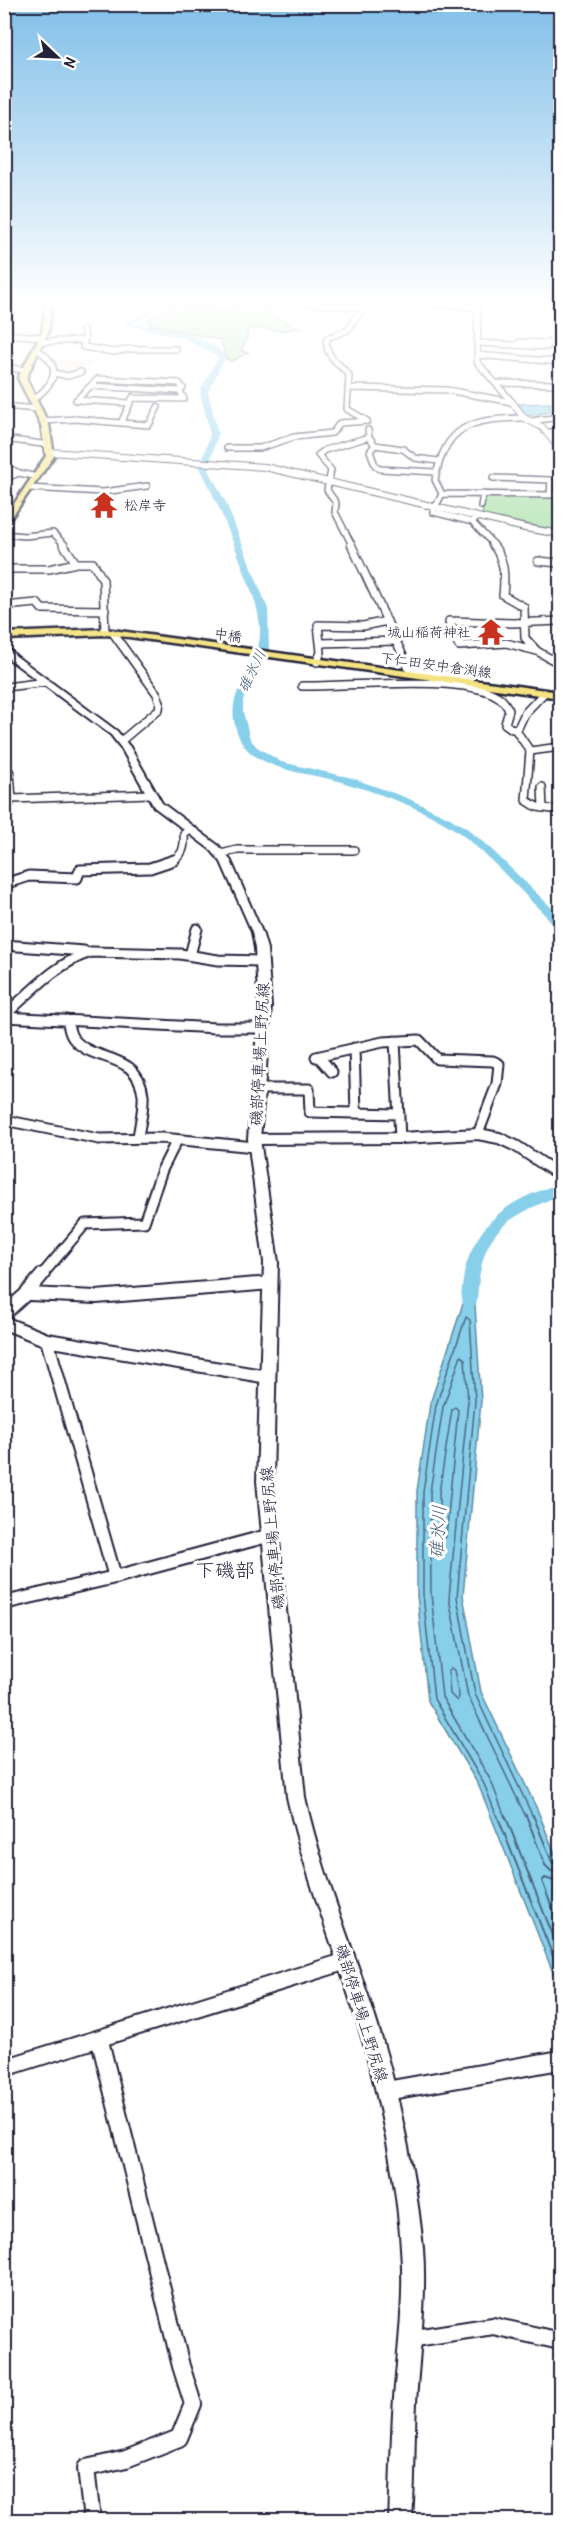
<svg xmlns="http://www.w3.org/2000/svg" width="565" height="2525" font-family="'Patrick Hand','Klee One',sans-serif">
<style>
.built{fill:#f4e6dc}
.green{fill:#a3dda2;stroke:#62806e;stroke-width:1.5}
.water{fill:#88cfea;stroke:#5f8aa4;stroke-width:1.5}
.lines{fill:none;stroke-linecap:round;stroke-linejoin:round}
.shore-far1{stroke:#4b6781;stroke-width:1.5}
.shore{stroke:#4b6781;stroke-width:2}
.river{fill:#88cfea;fill-rule:evenodd}
.minor-far4-casing{stroke:#22223b;stroke-width:8}
.minor-far3-casing{stroke:#22223b;stroke-width:10}
.minor-far2-casing{stroke:#22223b;stroke-width:13}
.minor-far1-casing{stroke:#22223b;stroke-width:16}
.minor-casing{stroke:#22223b;stroke-width:20}
.tertiary-far2-casing{stroke:#22223b;stroke-width:8}
.tertiary-far1-casing{stroke:#22223b;stroke-width:14}
.tertiary-casing{stroke:#22223b;stroke-width:22}
.secondary-casing{stroke:#22223b;stroke-width:4}
.primary-casing{stroke:#22223b;stroke-width:5}
.minor-far4{stroke:#fff;stroke-width:5}
.minor-far3{stroke:#fff;stroke-width:7}
.minor-far2{stroke:#fff;stroke-width:9}
.minor-far1{stroke:#fff;stroke-width:12}
.minor{stroke:#fff;stroke-width:16}
.tertiary-far2{stroke:#fff;stroke-width:6}
.tertiary-far1{stroke:#fff;stroke-width:10}
.tertiary{stroke:#fff;stroke-width:18}
.secondary{fill:#fff;fill-rule:evenodd}
.primary{fill:#f5e381;fill-rule:evenodd}
.labels{text-anchor:middle;stroke-width:6;stroke-linejoin:round;paint-order:stroke}
.far-poi-label{font-size:14px;fill:#22223b;stroke:#fff;text-anchor:start}
.far-street-label{font-size:14px;fill:#22223b;stroke:#fff}
.far-water-label{font-size:15px;font-style:italic;fill:#465f78;stroke:#fff}
.street-label{font-size:16px;fill:#22223b;stroke:#fff}
.water-label{font-size:18px;font-style:italic;fill:#465f78;stroke:#fff}
.quarter-label{font-size:20px;fill:#22223b;stroke:#fff}
</style>
<rect width="100%" height="100%" fill="#fff"/>
<filter id="ink" filterUnits="userSpaceOnUse"><feTurbulence type="fractalNoise" baseFrequency=".0167" numOctaves="2"/><feDisplacementMap in="SourceGraphic" scale="12" xChannelSelector="R" yChannelSelector="G"/><feConvolveMatrix kernelMatrix="1 2 1 2 8 2 1 2 1" color-interpolation-filters="sRGB"/></filter>
<g filter="url(#ink)">
<path class="built" d="M 49,357 L 64,360 L 94,363 L 66,375 L 56,372 Z"/>
<path class="green" d="M 174,303 L 182,303 L 183,306 L 231,310 L 238,303 L 267,303 C 270,320 287,321 300,328 L 278,331 L 251,328 L 247,332 L 247,338 L 241,351 L 248,353 L 232,361 L 226,359 L 221,340 L 151,325 L 149,321 L 150,318 L 166,311 Z
M 486,494 L 560,496 L 560,531 L 482,515 Z"/>
<path class="water" d="M 550,403 L 550,412 L 526,416 L 518,404 Z
M 473,1273 L 481,1401 L 463,1596 L 481,1692 L 537,1809 L 560,1866 L 560,1990 L 479,1786 L 428,1701 L 417,1595 L 417,1491 L 430,1404 Z"/>
<g class="lines">
<path class="shore-far1" d="M 455,1407 L 458,1410 L 446,1537 L 442,1539 L 440,1537 L 439,1493 L 452,1409 Z
M 451,1668 L 454,1670 L 459,1697 L 457,1701 L 450,1694 L 448,1671 Z
M 497,1817 L 484,1784 L 434,1699 L 423,1595 L 423,1492 L 436,1405 L 466,1317 L 470,1320 L 475,1401 L 457,1597 L 475,1694 L 533,1817
M 505,1817 L 491,1781 L 442,1697 L 431,1594 L 430,1492 L 443,1407 L 461,1356 L 465,1359 L 468,1401 L 449,1598 L 468,1696 L 526,1817"/>
<path class="shore" d="M 497,1815 L 560,1974
M 505,1815 L 560,1953
M 526,1815 L 545,1865 L 551,1871 L 560,1873
M 533,1815 L 552,1862 L 560,1866
M 560,1883 L 545,1878 L 542,1881 L 560,1929"/>
<path class="river" d="M 160,303 L 168,303 L 133,323 C 163,329 203,332 226,356 L 208,392 L 218,434 L 208,468 L 226,503 L 268,609 L 269,650 L 243,700 L 243,712 L 250,739 L 257,747 L 281,762 L 352,778 L 407,798 L 448,817 L 468,829 L 493,851 L 558,914 L 560,931 L 556,930 L 549,919 C 520,891 493,859 461,834 C 431,811 381,794 345,783 C 315,773 255,772 240,739 C 217,690 262,674 260,628 C 259,607 250,588 243,568 C 230,534 217,501 200,468 L 210,434 L 200,392 L 218,357 L 183,338 L 123,324 Z
M 560,1184 L 560,1195 C 500,1221 481,1231 477,1302 L 474,1306 L 464,1306 C 459,1297 463,1283 464,1274 C 475,1222 511,1198 560,1184 Z"/>
<defs>
<path id="minor-far4" d="M 308,303 L 364,308
M 419,303 L 478,307
M 476,303 L 478,307 L 477,362 L 512,402
M 277,304 L 280,303
M 4,305 L 6,303
M 83,329 L 85,339 L 83,347 L 114,352 L 129,349 L 176,349
M 4,334 L 43,337
M 41,342 L 85,340
M 478,343 L 547,347 L 548,343 L 519,342 L 518,345
M 477,355 L 560,362
M 4,367 L 25,370
M 54,373 L 68,376 L 81,372
M 495,383 L 553,384
M 91,386 L 180,391
M 349,388 L 447,390 L 512,402
M 32,400 C 54,385 65,366 36,349
M 130,403 L 76,400 L 98,379 L 179,383 L 183,388 L 180,391 L 184,399 L 133,398
M 4,406 L 36,409
M 43,421 L 76,419 L 121,423 L 133,397
M 367,421 L 347,409 L 349,375 C 339,363 323,355 327,338 L 348,330 L 356,317 L 371,303
M 531,421 L 560,417
M 121,423 L 149,425 L 158,407
M 368,430 L 369,437 L 375,445 L 403,449 L 415,458 L 438,461
M 546,432 L 560,432
M 4,439 L 50,445
M 375,445 L 370,451 L 375,465 L 380,469 L 436,472
M 227,448 L 260,448 L 294,437 L 332,433 L 340,423 L 367,421
M 4,459 L 7,467 L 19,473
M 493,478 L 551,480 L 550,495
M 4,479 L 19,473 L 37,477
M 28,488 L 103,492 L 147,486
M 442,494 L 560,495
M 481,506 L 483,494
M 4,508 L 15,508
M 477,518 L 472,522 L 494,545
M 472,522 L 433,512 L 442,494 L 435,480 C 446,424 471,419 524,418
M 4,534 L 25,536 L 53,533 L 65,545
M 352,545 L 335,512 L 336,503 L 327,490 L 331,470 L 318,455 L 325,450 L 369,437"/>
<path id="minor-far3" d="M 63,544 L 76,563
M 351,544 L 410,671
M 492,544 C 505,558 505,577 503,595 L 524,607 L 525,638 L 537,651 L 560,664
M 538,561 L 559,563 L 560,560
M 4,569 L 49,569 L 76,563 L 93,563 L 103,580 L 105,632
M 4,606 L 37,603 L 42,609 L 105,610
M 113,633 L 157,694 L 160,702 L 159,709 L 121,741
M 320,643 L 397,641
M 537,651 L 506,643 L 459,646 L 450,630 L 449,621 L 513,623 L 560,621
M 317,662 L 321,652 L 318,625 L 363,626 L 387,621
M 410,670 L 471,677
M 302,686 C 348,687 462,674 497,696 C 503,699 506,705 509,710 L 505,724 L 512,729 L 518,728 L 525,713 L 544,693
M 4,690 L 6,687 L 46,682
M 556,694 L 560,680
M 515,729 L 530,751 L 560,747
M 530,751 L 526,800 L 537,807 L 560,810
M 4,762 L 10,773 L 12,799 L 6,799
M 542,787 L 543,808
M 4,812 L 12,799 L 150,794
M 221,854 L 237,850 L 354,850
M 169,862 C 183,857 185,847 184,834 L 189,829"/>
<path id="minor-far2" d="M 4,884 L 29,876 L 77,878 L 80,870 L 150,868 L 174,860
M 4,945 L 84,951
M 190,955 L 197,929
M 4,1016 C 31,992 56,963 91,952 L 180,954 L 218,960 L 262,961
M 4,1017 L 217,1028 L 264,1028
M 67,1020 C 69,1026 69,1033 73,1038 C 92,1064 138,1050 143,1095 C 144,1109 140,1123 138,1137
M 395,1041 L 400,1138
M 354,1048 L 356,1113
M 316,1057 L 383,1042 L 419,1040 L 437,1059 L 493,1061 L 499,1064 L 497,1084 L 478,1134
M 319,1057 L 332,1072
M 257,1089 L 309,1089 L 310,1112 L 399,1114
M 4,1120 L 99,1139 L 162,1138 L 255,1147
M 42,1275 L 85,1224 L 144,1222 L 162,1170 L 177,1140"/>
<path id="minor-far1" d="M 29,1294 L 96,1297 L 271,1283
M 4,1314 L 26,1294 L 43,1274
M 4,1323 L 47,1340 L 268,1377
M 47,1340 L 115,1577
M 4,1603 L 115,1577 L 271,1535"/>
<path id="minor" d="M 4,2068 L 347,1961
M 409,2339 L 493,2326 L 560,2341
M 92,2520 L 86,2468 L 126,2459 L 179,2438 L 193,2404 L 181,2366 L 100,2041"/>
<path id="tertiary-far2" d="M 512,402 L 524,418 L 542,427 L 560,449
M 50,452 L 265,467 L 525,528 L 560,534"/>
<path id="tertiary-far1" d="M 254,1139 L 400,1138 L 478,1134 L 499,1138 L 516,1146 L 560,1175"/>
<path id="tertiary" d="M 386,2091 L 560,2060"/>
<path id="secondary" d="M 4,644 L 16,656 L 117,731 L 130,747 L 162,803 L 219,846 L 231,861 L 262,932 L 267,949 L 271,1007 L 260,1139 L 278,1262 L 273,1481 L 305,1797 C 327,1897 373,1991 396,2092 C 408,2142 418,2196 423,2248 C 427,2300 419,2351 416,2403 C 414,2442 415,2481 412,2520 L 389,2520 C 391,2479 391,2438 394,2398 C 398,2348 405,2298 401,2248 C 398,2197 388,2143 376,2092 C 354,1992 309,1897 287,1797 L 257,1481 L 264,1262 L 248,1139 L 259,1007 L 255,949 L 252,932 L 221,862 L 211,850 L 154,807 L 121,748 L 111,735 L 10,660 L 4,653 Z"/>
<path id="primary" d="M 46,303 L 52,303 L 48,332 L 26,378 L 49,425 L 54,456 L 4,528 L 4,519 L 46,456 L 41,425 L 18,378 L 42,332 Z
M 105,629 L 560,692 L 560,698 L 129,637 L 105,635 L 4,639 L 4,633 Z"/>
</defs>
<use href="#minor-far4" class="minor-far4-casing"/>
<use href="#minor-far3" class="minor-far3-casing"/>
<use href="#minor-far2" class="minor-far2-casing"/>
<use href="#minor-far1" class="minor-far1-casing"/>
<use href="#minor" class="minor-casing"/>
<use href="#tertiary-far2" class="tertiary-far2-casing"/>
<use href="#tertiary-far1" class="tertiary-far1-casing"/>
<use href="#tertiary" class="tertiary-casing"/>
<use href="#secondary" class="secondary-casing"/>
<use href="#primary" class="primary-casing"/>
<use href="#minor-far4" class="minor-far4"/>
<use href="#minor-far3" class="minor-far3"/>
<use href="#minor-far2" class="minor-far2"/>
<use href="#minor-far1" class="minor-far1"/>
<use href="#minor" class="minor"/>
<use href="#tertiary-far2" class="tertiary-far2"/>
<use href="#tertiary-far1" class="tertiary-far1"/>
<use href="#tertiary" class="tertiary"/>
<use href="#secondary" class="secondary"/>
<use href="#primary" class="primary"/>
</g>
</g>
<linearGradient id="sky" x2="0" y2="1"><stop stop-color="#81bfe9"/><stop offset="0.46" stop-color="#fff"/><stop offset="1" stop-color="#fff" stop-opacity="0"/></linearGradient>
<rect width="565" height="656" fill="url(#sky)"/>
<defs>
<symbol id="temple-bare" viewBox="-9 -9 18 18"><path d="M0-6L5-2H3V0L6.5 2.5H4V6H1.5V3h-3V6H-4V2.5H-6.5L-3 0V-2H-5Z" fill="#c8321e" stroke="#fff" stroke-width="2.5" paint-order="stroke"/></symbol>
</defs>
<g fill-rule="evenodd">
<use href="#temple-bare" x="85" y="486" width="38" height="38"/>
<use href="#temple-bare" x="472" y="613" width="38" height="38"/>
</g>
<g class="labels">
<g class="far-poi-label">
<text x="124" y="510">松岸寺</text>
<text x="471" y="637" text-anchor="end">城山稲荷神社</text>
</g>
<g class="far-street-label">
<text transform="translate(228 635) rotate(8)" y="5">中橋</text>
<text transform="translate(436 665) rotate(8)" y="5">下仁田安中倉渕線</text>
</g>
<g class="far-water-label">
<text transform="translate(252 671) rotate(-65)" y="5">碓氷川</text>
</g>
<g class="street-label">
<text transform="translate(259 1054) rotate(-87)" y="6">磯部停車場上野尻線</text>
<text transform="translate(272 1538) rotate(-95)" y="6">磯部停車場上野尻線</text>
<text transform="translate(362 2013) rotate(73)" y="6">磯部停車場上野尻線</text>
</g>
<g class="water-label">
<text transform="translate(438 1532) rotate(-87)" y="6">碓氷川</text>
</g>
<g class="quarter-label">
<text x="225" y="1577">下磯部</text>
</g>
</g>
<rect width="565" height="2525" fill="none" stroke="#fff" stroke-width="24"/>
<rect x="12" y="12" width="541" height="2501" fill="none" stroke="#22223b" stroke-width="2" filter="url(#ink)"/>
<g transform="translate(57 57) rotate(113)" stroke="#ffffff" stroke-width="4.5" paint-order="stroke">
<path d="M0-4.5L10 22L0 15L-10 22Z" fill="#22223b"/>
<text y="-9" font-size="16" font-weight="bold" text-anchor="middle" fill="#22223b">N</text>
</g>
</svg>
